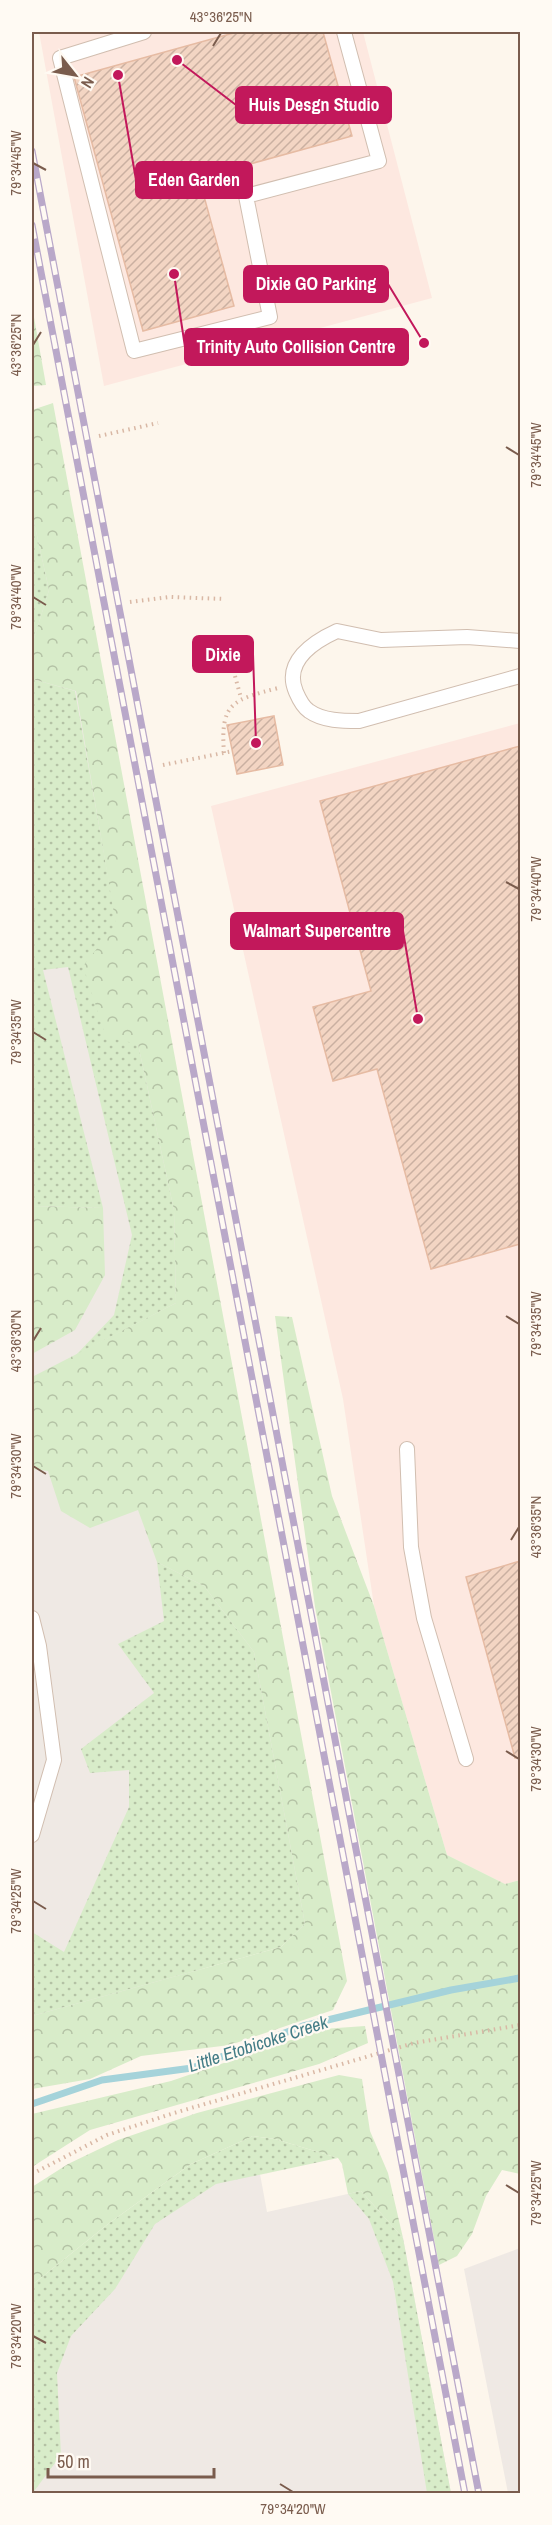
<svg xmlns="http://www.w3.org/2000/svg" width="552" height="2525" font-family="'Archivo Narrow',sans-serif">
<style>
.commercial{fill:#fde8e0}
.industrial{fill:#efe9e4}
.grass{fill:url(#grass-dots)}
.forest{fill:url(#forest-crowns)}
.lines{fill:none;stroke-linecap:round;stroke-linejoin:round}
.stream{stroke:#a5d3da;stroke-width:7}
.building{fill:url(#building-hatch);stroke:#e6bba3;stroke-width:1.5}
.lane-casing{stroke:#d1beb0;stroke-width:16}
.path{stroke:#d9b8a5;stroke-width:4;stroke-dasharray:1.5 4.5;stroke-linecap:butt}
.lane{stroke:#fff;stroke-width:14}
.rail-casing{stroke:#b9a8c9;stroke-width:7}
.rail{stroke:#fffaf3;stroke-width:4.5;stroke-dasharray:14;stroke-linecap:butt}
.ticks{fill:none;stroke:#7a5c4d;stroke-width:2}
.labels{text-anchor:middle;stroke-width:4.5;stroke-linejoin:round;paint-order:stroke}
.water-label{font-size:18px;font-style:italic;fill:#437c86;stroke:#fffaf3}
.leader{fill:none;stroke:#c2185b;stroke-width:2}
.callout-dot{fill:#c2185b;stroke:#fffaf3;stroke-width:2}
.callout{fill:#c2185b;stroke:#c2185b;stroke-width:2}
.callout-label{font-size:18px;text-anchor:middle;font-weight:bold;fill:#fff}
.neatline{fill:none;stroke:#7a5c4d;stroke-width:2}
.ticks-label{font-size:15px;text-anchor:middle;fill:#7a5c4d}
</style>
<defs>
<pattern id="grass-dots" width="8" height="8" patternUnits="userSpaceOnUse" patternTransform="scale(1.5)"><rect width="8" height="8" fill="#d8ecc9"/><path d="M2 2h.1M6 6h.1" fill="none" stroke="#b4c2a5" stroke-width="1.8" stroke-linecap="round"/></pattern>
<pattern id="forest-crowns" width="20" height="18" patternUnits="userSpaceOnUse" patternTransform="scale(1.5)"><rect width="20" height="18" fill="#d8ecc9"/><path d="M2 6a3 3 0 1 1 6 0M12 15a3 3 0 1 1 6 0" fill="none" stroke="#b4c2a5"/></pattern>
<pattern id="building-hatch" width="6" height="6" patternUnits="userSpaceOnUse" patternTransform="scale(1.5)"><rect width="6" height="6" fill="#f3d5c3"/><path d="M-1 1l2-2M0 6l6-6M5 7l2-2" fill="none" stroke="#cab0a1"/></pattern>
</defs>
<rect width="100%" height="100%" fill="#fdf6ec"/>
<path class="commercial" d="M 39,32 L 363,32 L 432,298 L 104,386 Z
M 520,723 L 520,1880 L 505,1884 L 447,1855 L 374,1606 L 343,1399 L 211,806 Z"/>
<path class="industrial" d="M 32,407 L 315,1926 L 32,2034 Z
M 253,2136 L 267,2212 L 361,2191 L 403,2238 L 451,2493 L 32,2494 L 32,2285 Z
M 520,2248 L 520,2493 L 508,2493 L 464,2269 Z"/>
<path class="grass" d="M 32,513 L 49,590 L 32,645 Z
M 32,679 L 75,691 L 138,1044 L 174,1210 L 176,1303 L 76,1355 L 114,1315 L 132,1235 L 68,967 L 43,970 L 103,1208 L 32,1206 Z
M 157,1562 L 204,1586 L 254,1652 L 305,1924 L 281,1947 L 32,2016 L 32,1932 L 64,1952 L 129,1807 L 129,1770 L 90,1773 L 81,1749 L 154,1693 L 118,1644 L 164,1621 Z
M 253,2136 L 275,2139 L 338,2158 L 216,2184 L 155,2224 L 115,2289 L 71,2336 L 57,2373 L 61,2455 L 32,2494 L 32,2285 L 108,2224 L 191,2164 Z
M 361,2191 L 403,2238 L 451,2493 L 427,2493 L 393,2282 L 369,2219 L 348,2194 Z"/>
<path class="forest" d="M 32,306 L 46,385 L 32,386 Z
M 53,403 L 347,1981 L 333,2010 L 230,2045 L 141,2056 L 90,2079 L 32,2089 L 32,2016 L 281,1947 L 305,1924 L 254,1652 L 204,1586 L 157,1562 L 138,1510 L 90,1528 L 61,1511 L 48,1471 L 32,1469 L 32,1377 L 176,1303 L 174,1210 L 138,1044 L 106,1037 L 83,966 L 116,925 L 76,691 L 32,679 L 32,645 L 49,590 L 32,513 L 32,410 Z
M 32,1206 L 103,1208 L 105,1275 L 75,1330 L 32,1354 Z
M 275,1316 L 292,1317 L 332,1496 L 374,1606 L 447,1855 L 505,1884 L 520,1880 L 520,2174 L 502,2170 L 486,2196 L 472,2234 L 457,2256 L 439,2265 L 315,1607 Z
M 365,2026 L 368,2043 L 319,2064 L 90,2130 L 32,2167 L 32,2114 L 171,2081 L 323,2029 Z
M 339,2075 L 362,2079 L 370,2131 L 388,2173 L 403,2238 L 361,2191 L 348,2194 L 342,2164 L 338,2158 L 275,2139 L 253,2136 L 191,2164 L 108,2224 L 32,2285 L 32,2187 L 68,2164 L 118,2140 L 197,2113 Z"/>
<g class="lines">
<path class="stream" d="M 32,2104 L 102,2080 L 192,2068 L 303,2026 L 451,1990 L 520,1978"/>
</g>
<path class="building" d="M 237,32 L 323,32 L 352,136 L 199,178 L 234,306 L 143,331 L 74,77 Z
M 274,716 L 283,765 L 237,774 L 227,725 Z
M 520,746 L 520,1244 L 431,1269 L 377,1069 L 333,1081 L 313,1007 L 371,991 L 320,801 Z
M 520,1561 L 520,1758 L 515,1758 L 466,1577 Z"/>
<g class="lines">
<defs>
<path id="lane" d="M 144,32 L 60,58 L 134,351 L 270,317 L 246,196 L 379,161 L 344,32
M 520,641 L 467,637 L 381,640 L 337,631 C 313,642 283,662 296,692 C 299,699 303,707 309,711 C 323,721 343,721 359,721 L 520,676
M 407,1449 L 411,1547 L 424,1618 L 466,1759
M 32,1618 L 39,1646 L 54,1760 L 32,1835"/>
</defs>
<use href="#lane" class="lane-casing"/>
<path class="path" d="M 99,436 L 158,423
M 130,602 L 170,597 L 225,599
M 235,676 L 241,698
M 224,753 C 220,702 233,700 278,688
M 163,765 L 233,751
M 32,2174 L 107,2135 L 174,2113 L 414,2043 L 520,2025"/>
<use href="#lane" class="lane"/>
<defs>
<path id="rail" d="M 32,151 L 479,2494
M 32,225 L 465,2494"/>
</defs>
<use href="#rail" class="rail-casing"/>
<use href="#rail" class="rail"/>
</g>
<path class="ticks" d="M 213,46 L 221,33M 33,163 L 46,170M 33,345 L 41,332M 506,447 L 519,455M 33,597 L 46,605M 506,882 L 519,889M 33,1032 L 46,1040M 506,1316 L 519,1324M 33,1341 L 41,1328M 33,1466 L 46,1474M 511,1540 L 519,1527M 506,1751 L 519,1759M 33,1901 L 46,1909M 506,2185 L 519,2193M 33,2336 L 46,2343M 280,2484 L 293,2492"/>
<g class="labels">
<g class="water-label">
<text transform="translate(258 2044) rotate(-18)" y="6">Little Etobicoke Creek</text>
</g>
</g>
<path class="leader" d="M177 60L236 105M118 75L136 180M424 343L388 284M174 274L185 347M256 743L253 654M418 1019L403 931"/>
<g class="callout-dot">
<circle cx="177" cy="60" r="6"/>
<circle cx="118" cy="75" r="6"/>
<circle cx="424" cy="343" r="6"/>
<circle cx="174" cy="274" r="6"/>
<circle cx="256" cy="743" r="6"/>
<circle cx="418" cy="1019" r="6"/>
</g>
<g class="callout">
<rect x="236" y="87" width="155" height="36" rx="6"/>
<rect x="136" y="162" width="116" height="36" rx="6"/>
<rect x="244" y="266" width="144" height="36" rx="6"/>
<rect x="185" y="329" width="223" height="36" rx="6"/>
<rect x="193" y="636" width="60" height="36" rx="6"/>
<rect x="231" y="913" width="172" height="36" rx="6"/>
</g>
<g class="callout-label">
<text x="314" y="111">Huis Desgn Studio</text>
<text x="194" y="186">Eden Garden</text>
<text x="316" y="290">Dixie GO Parking</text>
<text x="296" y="353">Trinity Auto Collision Centre</text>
<text x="223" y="661">Dixie</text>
<text x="317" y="937">Walmart Supercentre</text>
</g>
<rect width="552" height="2525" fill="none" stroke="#fffaf3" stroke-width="66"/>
<g transform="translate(75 75) rotate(121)" stroke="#fffaf3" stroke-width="4.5" paint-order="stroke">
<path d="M0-4.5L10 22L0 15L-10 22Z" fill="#7a5c4d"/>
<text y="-9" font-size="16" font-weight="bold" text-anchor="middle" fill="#7a5c4d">N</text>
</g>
<path d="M48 2468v9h166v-9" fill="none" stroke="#7a5c4d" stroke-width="3"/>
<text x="57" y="2468" font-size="18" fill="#7a5c4d" stroke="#fffaf3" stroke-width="4.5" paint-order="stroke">50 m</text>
<rect x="33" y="33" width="486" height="2459" class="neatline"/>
<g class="ticks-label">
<text x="221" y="22">43°36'25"N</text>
<text transform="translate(16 163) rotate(-90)" y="5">79°34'45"W</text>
<text transform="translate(16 345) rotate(-90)" y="5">43°36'25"N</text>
<text transform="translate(536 455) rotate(-90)" y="5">79°34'45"W</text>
<text transform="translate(16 597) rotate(-90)" y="5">79°34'40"W</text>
<text transform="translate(536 889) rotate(-90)" y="5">79°34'40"W</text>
<text transform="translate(16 1032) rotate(-90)" y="5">79°34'35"W</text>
<text transform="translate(536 1324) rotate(-90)" y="5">79°34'35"W</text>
<text transform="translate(16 1341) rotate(-90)" y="5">43°36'30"N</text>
<text transform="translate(16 1466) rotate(-90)" y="5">79°34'30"W</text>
<text transform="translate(536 1527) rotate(-90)" y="5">43°36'35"N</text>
<text transform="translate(536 1759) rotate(-90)" y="5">79°34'30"W</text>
<text transform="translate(16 1901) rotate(-90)" y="5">79°34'25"W</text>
<text transform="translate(536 2193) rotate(-90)" y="5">79°34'25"W</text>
<text transform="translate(16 2336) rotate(-90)" y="5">79°34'20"W</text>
<text x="293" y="2514">79°34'20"W</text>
</g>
</svg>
